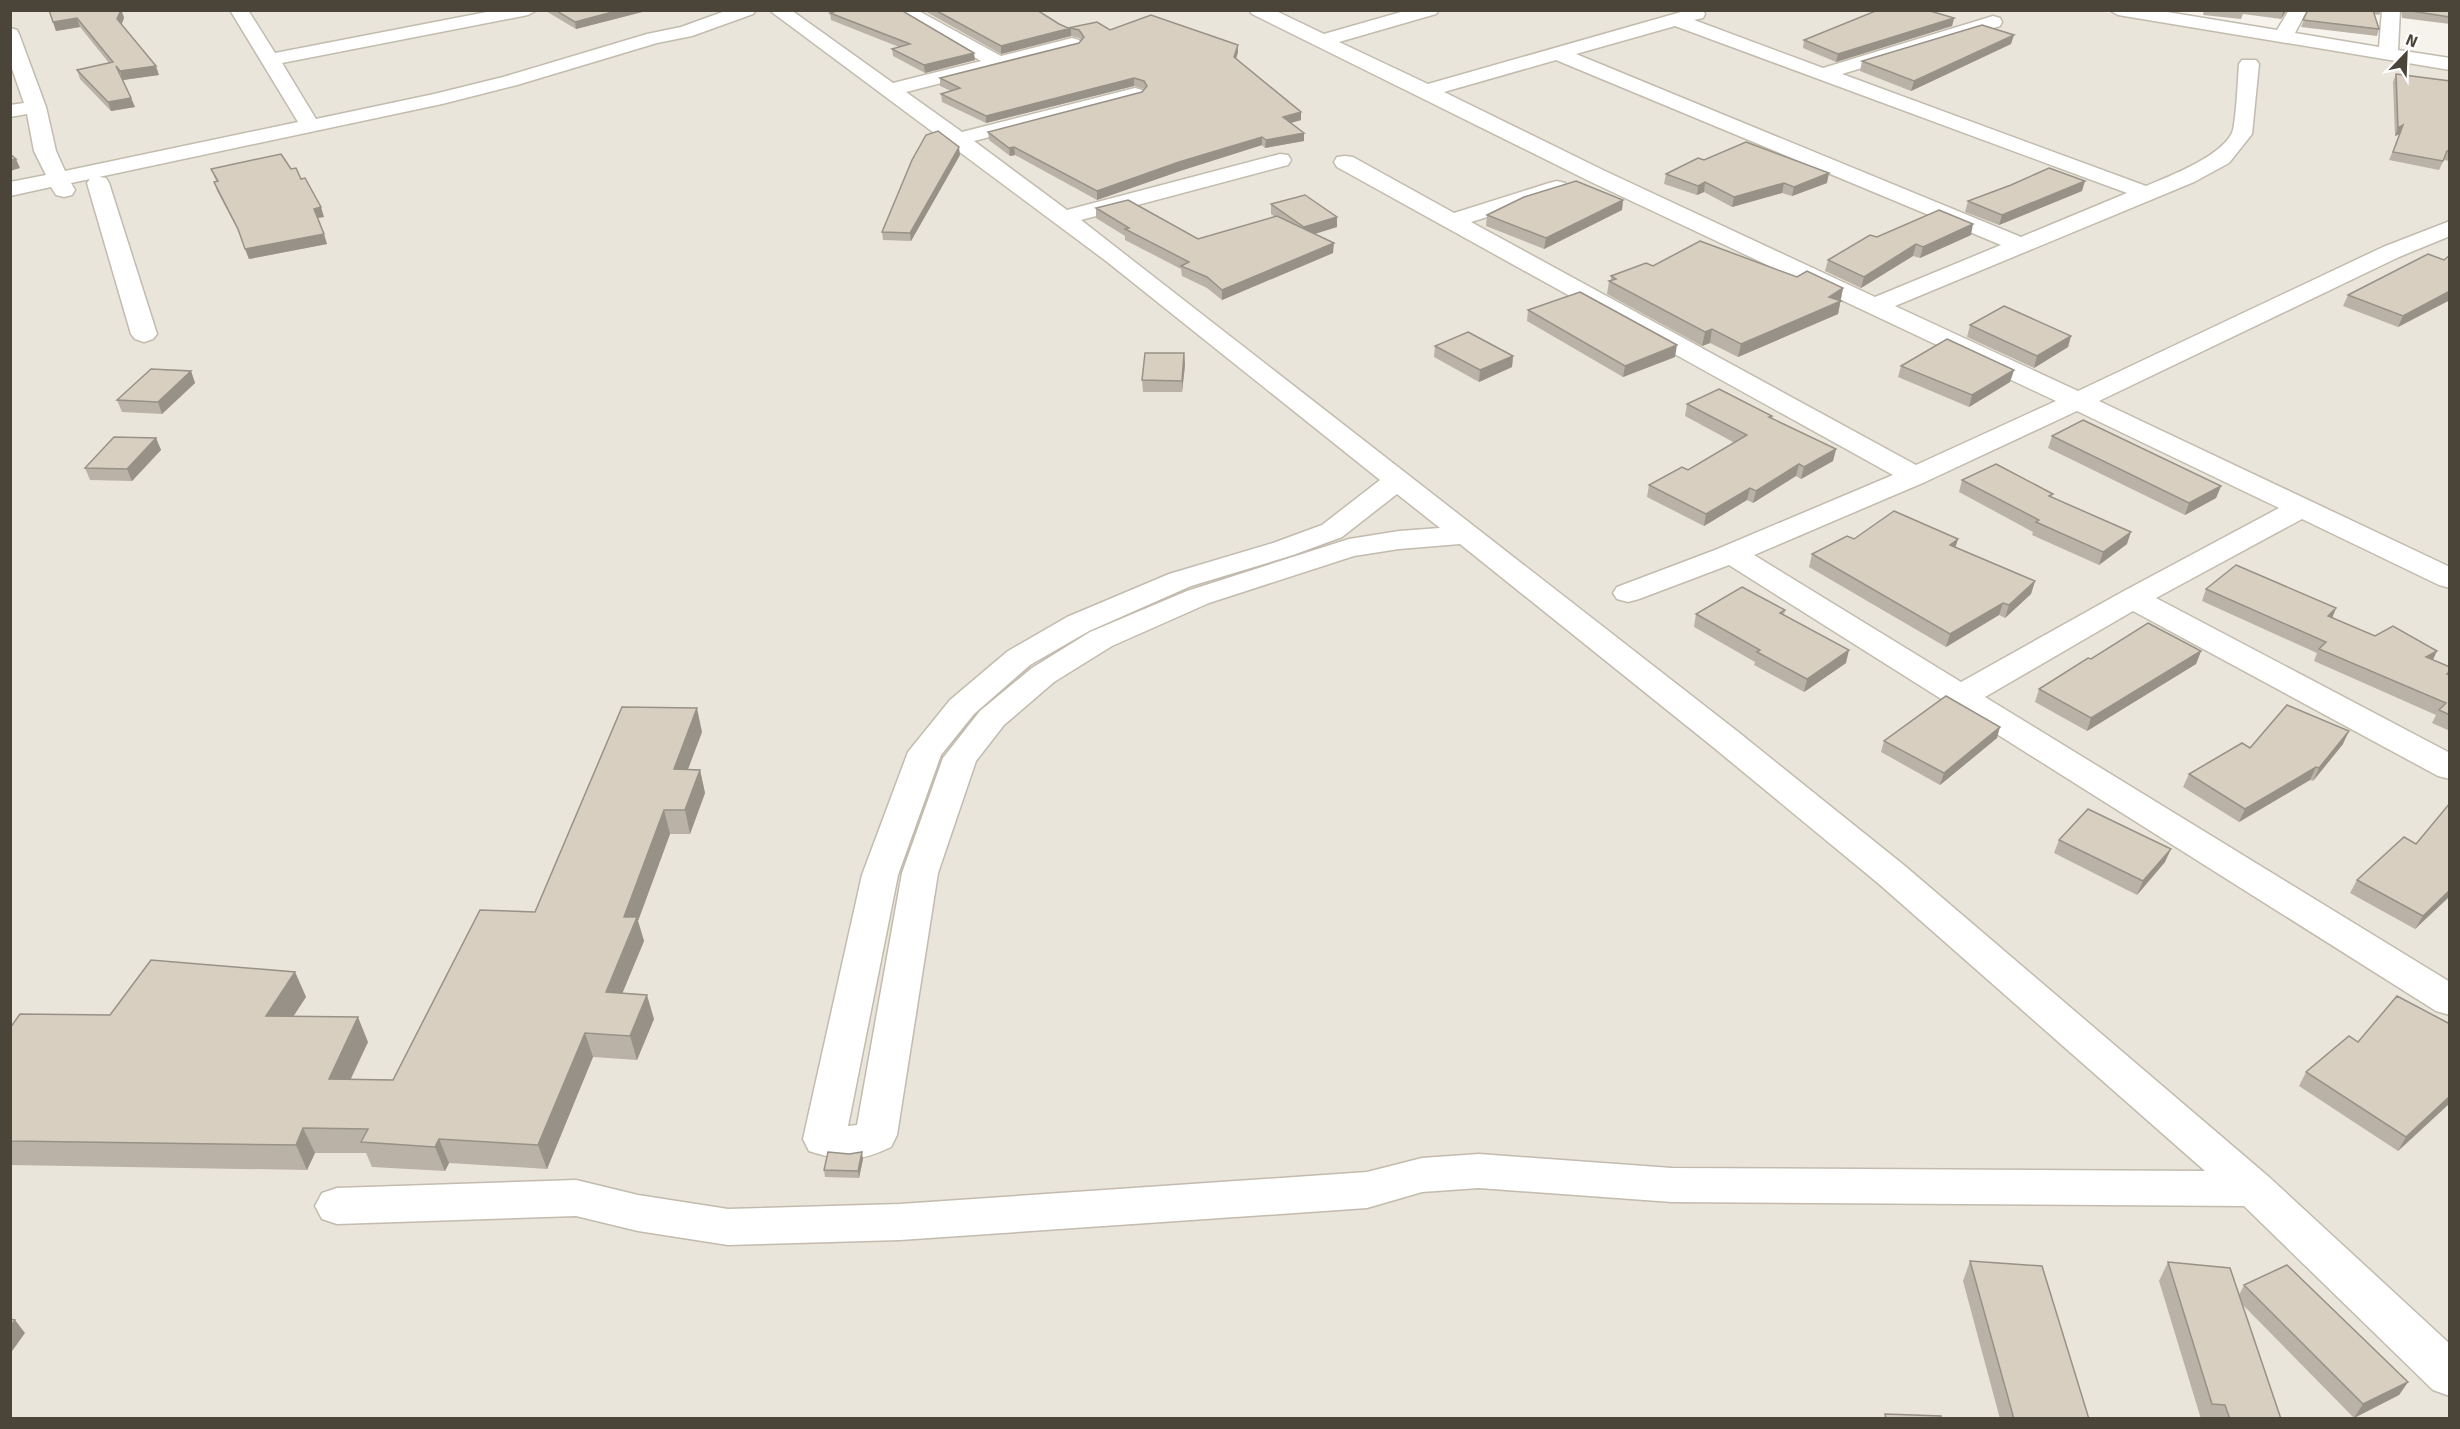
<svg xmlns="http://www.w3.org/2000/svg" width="2460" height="1429" font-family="Signika,sans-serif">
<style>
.residential{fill:#eae5da}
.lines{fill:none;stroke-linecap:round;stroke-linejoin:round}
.minor-casing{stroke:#c2bbae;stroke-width:3}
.minor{fill:#fff;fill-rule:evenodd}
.wall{fill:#bab2a6}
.shaded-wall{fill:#979187}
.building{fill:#d8cfc1;stroke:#979187;stroke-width:1.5}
</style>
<rect width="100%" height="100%" fill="#f6f3ec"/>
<path class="residential" d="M 2090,10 L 2449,68 L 2449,1418 L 11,1418 L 10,11 Z"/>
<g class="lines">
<defs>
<path id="minor" d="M 230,10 L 248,10 L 275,53 L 497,10 L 537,10 L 528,15 L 282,63 L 316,119 L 434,94 L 503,77 L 647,34 L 681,27 L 728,10 L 756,10 L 753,14 L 692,36 L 657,43 L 517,85 L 442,104 L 99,177 L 106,178 L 109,183 L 157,334 L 153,339 L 144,342 L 135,339 L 131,334 L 87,183 L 90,179 L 71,183 L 75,190 L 72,195 L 64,197 L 56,195 L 51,187 L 10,196 L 10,182 L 46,175 L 34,151 L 27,114 L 10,117 L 10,105 L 24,103 L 10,63 L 10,28 L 17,30 L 19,34 L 46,107 L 56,151 L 65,171 L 298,122 Z
M 769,10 L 791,10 L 893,83 L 981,61 L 893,10 L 917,10 L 1001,56 L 1072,38 L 1079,40 L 1082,44 L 1079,48 L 906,92 L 962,132 L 1135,88 L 1142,90 L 1145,94 L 1142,98 L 974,141 L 1067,210 L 1280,154 L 1288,155 L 1291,160 L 1288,165 L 1081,220 L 1737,731 L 1905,866 L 2269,1177 L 2450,1344 L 2450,1396 L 2433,1390 L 2244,1206 L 1672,1202 L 1479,1188 L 1422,1192 L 1367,1208 L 900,1240 L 728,1245 L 638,1231 L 576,1216 L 337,1224 L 322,1219 L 315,1206 L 322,1193 L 337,1188 L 576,1180 L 638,1195 L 728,1209 L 900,1204 L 1367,1172 L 1422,1158 L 1479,1154 L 1672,1168 L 2205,1171 L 1879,884 L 1713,747 L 1460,544 L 1399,549 L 1354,556 L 1209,603 L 1112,646 L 1054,682 L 1004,725 L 976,761 L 938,873 L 897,1135 L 891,1147 C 860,1162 842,1162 809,1151 L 803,1139 L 862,875 L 908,752 L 950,700 L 1008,651 L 1067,617 L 1169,574 L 1273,543 L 1322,525 L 1380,480 L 1106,261 ZM 1397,494 L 1440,528 L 1399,531 L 1349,539 L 1187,591 L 1090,632 L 1032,668 L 980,711 L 943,758 L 902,873 L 857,1125 L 848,1126 L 898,875 L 941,755 L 974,714 L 1030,665 L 1089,631 L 1191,586 L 1293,555 L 1342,537 Z
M 1249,10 L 1274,10 L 1324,34 L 1408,10 L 1439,10 L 1436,14 L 1339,42 L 1428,84 L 1688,10 L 1703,10 L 1705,14 L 1703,18 L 1694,20 L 1823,68 L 1993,16 L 2000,18 L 2002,22 L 2000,26 L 1842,74 L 2146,186 C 2170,176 2220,157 2232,133 C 2236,124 2238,77 2239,64 L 2242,60 L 2256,60 L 2259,64 L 2252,134 L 2229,163 L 2194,182 L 1895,306 L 2078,391 L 2383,247 L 2450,221 L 2450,236 L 2399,257 L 2099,401 L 2450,567 L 2450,588 L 2439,585 L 2302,519 L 2156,598 L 2450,753 L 2450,779 L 2438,776 L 2133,611 L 1985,697 L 2450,982 L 2450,1015 L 2436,1011 L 1729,565 L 1639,599 L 1628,602 L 1617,599 L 1613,593 L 1617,587 L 1715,550 L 1893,475 L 1337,167 L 1334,162 L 1337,157 L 1345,156 L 1353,157 L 1454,213 L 1549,183 L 1557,181 L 1565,183 L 1568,188 L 1565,193 L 1471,222 L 1916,465 L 2056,401 L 1589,181 L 1252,14 ZM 1675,26 L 2127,193 L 2021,237 L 1576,54 ZM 1556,60 L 2001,245 L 1875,297 L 1605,171 L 1444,92 ZM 2077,411 L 2279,508 L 2122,592 L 1961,682 L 1754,555 L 1925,482 Z
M 2109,10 L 2155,10 L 2277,30 L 2289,10 L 2307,10 L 2295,33 L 2379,47 L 2382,10 L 2400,10 L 2398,50 L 2450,58 L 2450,70 L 2118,15 Z"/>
</defs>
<use href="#minor" class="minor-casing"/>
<use href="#minor" class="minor"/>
</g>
<path class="wall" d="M 49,10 L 122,10 L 124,18 L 122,24 L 159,75 L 123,80 L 135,107 L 111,111 L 80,79 L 77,70 L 109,63 L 80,27 L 56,31 Z
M 544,10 L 650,10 L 576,29 Z
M 923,10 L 1037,10 L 1059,24 L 1068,28 L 1110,30 L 1238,45 L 1238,52 L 1236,59 L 1301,120 L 1291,123 L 1304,141 L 1265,148 L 1262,145 L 1180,171 L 1097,200 L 1015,155 L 1010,156 L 989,140 L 988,132 L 1142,92 L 1144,90 L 1144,89 L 1134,86 L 986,123 L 942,102 L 941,94 L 951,91 L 940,86 L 940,78 L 1079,43 L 1081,40 L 1080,38 L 1071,36 L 1001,54 Z
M 2204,10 L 2287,10 L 2281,19 L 2243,14 L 2241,19 L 2203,15 Z
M 2308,10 L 2381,10 L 2379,15 L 2374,14 L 2379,29 L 2377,36 L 2301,27 Z
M 2401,10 L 2450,10 L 2450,24 L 2402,18 Z
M 830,13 L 975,60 L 925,73 L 893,56 L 892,49 L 899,47 L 831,20 Z
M 1954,18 L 1952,26 L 1836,62 L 1803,48 L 1804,40 Z
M 2011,44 L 1911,91 L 1860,71 L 1862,61 Z
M 2396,74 L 2450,81 L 2450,161 L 2444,160 L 2439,170 L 2389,160 L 2400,134 L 2395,136 L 2393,82 Z
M 960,155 L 911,241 L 883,240 L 882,232 Z
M 1704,160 L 1827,183 L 1792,196 L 1782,193 L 1732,207 L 1704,192 L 1697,195 L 1664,184 L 1666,174 Z
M 211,169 L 291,169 L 301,179 L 324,217 L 317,218 L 327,244 L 249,259 L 242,238 L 217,191 L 214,182 L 216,181 Z
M 2082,191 L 1999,225 L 1965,212 L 1968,201 Z
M 1623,200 L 1622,210 L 1544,249 L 1486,226 L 1487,215 Z
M 1271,204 L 1337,227 L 1315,234 L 1333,253 L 1222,300 L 1207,288 L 1182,276 L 1181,269 L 1125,240 L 1125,236 L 1096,218 L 1096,208 L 1198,239 L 1275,217 L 1271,214 Z
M 1971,235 L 1920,258 L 1913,256 L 1861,288 L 1825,271 L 1828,260 L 1877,237 Z
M 2450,255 L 2450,300 L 2398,327 L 2343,306 L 2348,295 L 2444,260 Z
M 1653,266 L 1797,277 L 1843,288 L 1838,314 L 1738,357 L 1710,343 L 1702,346 L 1607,294 L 1609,281 L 1611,280 L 1611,276 Z
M 1528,310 L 1675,357 L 1623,377 L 1527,321 Z
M 1970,325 L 2071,336 L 2068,347 L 2034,368 L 1967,337 Z
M 1435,346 L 1513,356 L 1512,367 L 1479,382 L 1434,357 Z
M 1184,353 L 1185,365 L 1182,392 L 1143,392 L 1142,380 Z
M 1901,366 L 2014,370 L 2010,382 L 1969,407 L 1898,377 Z
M 191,371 L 195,383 L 162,414 L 122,412 L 117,400 Z
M 1687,404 L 1771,418 L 1836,449 L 1833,461 L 1801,479 L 1796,476 L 1753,503 L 1747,500 L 1704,526 L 1647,497 L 1649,485 L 1688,470 L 1735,443 L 1685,416 Z
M 2052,436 L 2221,486 L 2216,498 L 2185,515 L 2048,448 Z
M 156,438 L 161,450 L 132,481 L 90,480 L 85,468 Z
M 1962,480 L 2052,497 L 2127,544 L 2099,565 L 2032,535 L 2033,532 L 1959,492 Z
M 1854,539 L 1958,539 L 1955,548 L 2035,581 L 2031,594 L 2005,618 L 1999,615 L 1946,647 L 1809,567 L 1812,554 Z
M 2206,589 L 2336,608 L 2332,618 L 2433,660 L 2450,675 L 2450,731 L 2432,723 L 2436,715 L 2314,661 L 2317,653 L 2202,601 Z
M 1785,610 L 1784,615 L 1846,663 L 1804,692 L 1754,665 L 1755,662 L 1694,627 L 1696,614 Z
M 2201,651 L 2196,664 L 2087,731 L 2035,702 L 2039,689 L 2091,659 Z
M 702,732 L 688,769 L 700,770 L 705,793 L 690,834 L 670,834 L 638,921 L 644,941 L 622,993 L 654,1019 L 637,1060 L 593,1057 L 547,1169 L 449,1163 L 445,1171 L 372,1167 L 366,1153 L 315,1153 L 307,1170 L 10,1165 L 10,1028 L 110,1015 L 295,972 L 306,997 L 293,1017 L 368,1042 L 351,1079 L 393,1080 L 535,912 Z
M 1997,738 L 1940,785 L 1881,752 L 1884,741 Z
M 2343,744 L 2313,781 L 2310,780 L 2239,822 L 2183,787 L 2189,774 L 2250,748 Z
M 2059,840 L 2165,862 L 2137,895 L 2054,853 Z
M 2357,880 L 2450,896 L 2415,929 L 2350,893 Z
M 2450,1024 L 2450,1103 L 2398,1151 L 2299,1086 L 2306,1072 L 2358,1042 Z
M 849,1154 L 863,1159 L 859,1178 L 825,1177 L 824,1170 Z
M 1970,1261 L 2089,1419 L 2000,1419 L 1963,1281 Z
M 2168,1262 L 2239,1295 L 2244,1285 L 2408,1382 L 2399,1395 L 2354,1418 L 2242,1304 L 2281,1419 L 2201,1419 L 2159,1281 Z"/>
<path class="shaded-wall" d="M 121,10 L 124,18 L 120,27 L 117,19 Z
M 620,10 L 650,10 L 576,29 L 575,22 Z
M 2284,10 L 2287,10 L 2281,19 L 2283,12 Z
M 77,18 L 80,27 L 56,31 L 53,22 Z
M 1954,18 L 1952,26 L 1836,62 L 1838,54 Z
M 1071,28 L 1071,36 L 1001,54 L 1001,46 Z
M 2014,35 L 2011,44 L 1911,91 L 1914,81 Z
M 1238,45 L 1238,52 L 1234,65 L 1234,57 Z
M 974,53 L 975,60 L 925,73 L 924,65 Z
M 156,66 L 159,75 L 123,80 L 120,71 Z
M 1134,78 L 1134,86 L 986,123 L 986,116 Z
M 131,98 L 135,107 L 111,111 L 108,102 Z
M 1301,112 L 1301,120 L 1283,125 L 1283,117 Z
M 2403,125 L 2400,134 L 2395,136 L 2398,128 Z
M 1304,133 L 1304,141 L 1265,148 L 1266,140 Z
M 1262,137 L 1262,145 L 1180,171 L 1097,200 L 1097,191 L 1179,162 Z
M 959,147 L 960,155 L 911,241 L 910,233 Z
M 1014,147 L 1015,155 L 1010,156 L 1009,148 Z
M 16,159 L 20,168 L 10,171 L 10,160 Z
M 1829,173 L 1827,183 L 1792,196 L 1794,187 Z
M 2085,181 L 2082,191 L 1999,225 L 2002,215 Z
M 1705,182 L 1704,192 L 1697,195 L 1698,186 Z
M 1784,183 L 1782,193 L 1732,207 L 1734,197 Z
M 1623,200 L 1622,210 L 1544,249 L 1546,238 Z
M 321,207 L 324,217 L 317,218 L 314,209 Z
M 1337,217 L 1337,227 L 1304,237 L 1304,227 Z
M 1973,224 L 1971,235 L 1920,258 L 1923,247 Z
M 324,234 L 327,244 L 249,259 L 245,249 Z
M 1334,243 L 1333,253 L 1222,300 L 1222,290 Z
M 1916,244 L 1913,256 L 1861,288 L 1864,277 Z
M 1843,288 L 1838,314 L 1738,357 L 1741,344 L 1829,297 Z
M 2450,291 L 2450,300 L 2398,327 L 2403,316 Z
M 1712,329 L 1710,343 L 1702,346 L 1705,332 Z
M 2071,336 L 2068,347 L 2034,368 L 2037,356 Z
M 1677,345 L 1675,357 L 1623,377 L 1625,366 Z
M 1184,353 L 1185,365 L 1182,392 L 1182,381 Z
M 1513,356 L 1512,367 L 1479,382 L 1480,370 Z
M 2014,370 L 2010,382 L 1969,407 L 1972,395 Z
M 191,371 L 195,383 L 162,414 L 158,402 Z
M 156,438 L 161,450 L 132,481 L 127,469 Z
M 1836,449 L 1833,461 L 1801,479 L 1804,467 Z
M 1799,464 L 1796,476 L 1753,503 L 1756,491 Z
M 2221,486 L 2216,498 L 2185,515 L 2189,503 Z
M 1750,488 L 1747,500 L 1704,526 L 1706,514 Z
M 2131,532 L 2127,544 L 2099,565 L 2103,552 Z
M 1958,539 L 1954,552 L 1950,545 Z
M 2035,581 L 2031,594 L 2005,618 L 2009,605 Z
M 2003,603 L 1999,615 L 1946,647 L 1950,634 Z
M 2336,608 L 2331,621 L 2328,616 Z
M 1849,650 L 1846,663 L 1804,692 L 1807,679 Z
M 2201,651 L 2196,664 L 2087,731 L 2091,718 Z
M 2437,651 L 2431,664 L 2426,657 Z
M 697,708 L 702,732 L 679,793 L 674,769 Z
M 2000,727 L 1997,738 L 1940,785 L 1944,773 Z
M 2349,731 L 2343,744 L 2313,781 L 2319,768 Z
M 2316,767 L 2310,780 L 2239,822 L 2245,809 Z
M 700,770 L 705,793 L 690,834 L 685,810 Z
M 664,810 L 670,834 L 638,921 L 644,941 L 613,1016 L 606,992 L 624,917 Z
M 2171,849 L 2165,862 L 2137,895 L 2143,881 Z
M 2450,890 L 2450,896 L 2415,929 L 2423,916 Z
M 295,972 L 306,997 L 277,1041 L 266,1016 Z
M 647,995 L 654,1019 L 637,1060 L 630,1036 Z
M 358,1017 L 368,1042 L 339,1103 L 329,1079 Z
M 585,1033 L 593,1057 L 547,1169 L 538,1145 Z
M 2450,1096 L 2450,1103 L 2398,1151 L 2406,1137 Z
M 303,1128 L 315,1153 L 307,1170 L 296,1145 Z
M 439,1139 L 449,1163 L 445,1171 L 435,1147 Z
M 862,1152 L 863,1159 L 859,1178 L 858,1171 Z
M 15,1320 L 25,1333 L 10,1354 L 10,1327 Z
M 2408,1382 L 2399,1395 L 2354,1418 L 2363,1404 Z"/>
<path class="building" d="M 49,10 L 121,10 L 117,19 L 156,66 L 120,71 L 116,66 L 131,98 L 108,102 L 77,70 L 113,62 L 77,18 L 53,22 Z
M 555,10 L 620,10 L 575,22 Z
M 840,10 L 901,10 L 974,53 L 924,65 L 892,49 L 910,44 L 830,13 Z
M 935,10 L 1037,10 L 1059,24 L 1068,28 L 1097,22 L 1110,30 L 1151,15 L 1238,45 L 1234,57 L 1301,112 L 1283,117 L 1304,133 L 1266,140 L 1262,137 L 1179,162 L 1097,191 L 1014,147 L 1009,148 L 988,132 L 1142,92 L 1147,86 L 1144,81 L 1134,78 L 986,116 L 941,94 L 960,88 L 940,78 L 1079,43 L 1084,37 L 1079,30 L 1071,28 L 1001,46 Z
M 1878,10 L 1927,10 L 1954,18 L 1838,54 L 1804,40 Z
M 2308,10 L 2373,10 L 2379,29 L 2303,20 Z
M 2405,10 L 2450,10 L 2450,17 Z
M 1982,25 L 2014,35 L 1914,81 L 1862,61 Z
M 2396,74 L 2450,81 L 2450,152 L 2447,151 L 2443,161 L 2393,152 L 2403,125 L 2398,128 Z
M 938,131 L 959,147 L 910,233 L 882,232 L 912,160 L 926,135 Z
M 1746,142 L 1829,173 L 1794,187 L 1784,183 L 1734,197 L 1705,182 L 1698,186 L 1666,174 L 1698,158 L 1704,160 Z
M 10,154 L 16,159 L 10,160 Z
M 281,154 L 291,169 L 296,168 L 301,179 L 305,178 L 321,207 L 314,209 L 324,234 L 245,249 L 238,229 L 214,182 L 218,181 L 211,169 Z
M 2049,168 L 2085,181 L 2002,215 L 1968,201 L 2011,185 Z
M 1576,181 L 1623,200 L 1546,238 L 1487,215 L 1524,197 Z
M 1305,195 L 1337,217 L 1304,227 L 1271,204 Z
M 1128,200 L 1198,239 L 1277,216 L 1334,243 L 1222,290 L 1207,277 L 1181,266 L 1189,262 L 1125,229 L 1129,228 L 1096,208 Z
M 1939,210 L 1973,224 L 1923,247 L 1916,244 L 1864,277 L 1828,260 L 1870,235 L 1877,237 Z
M 1700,241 L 1797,277 L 1807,271 L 1843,288 L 1829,297 L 1841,301 L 1741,344 L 1712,329 L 1705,332 L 1609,281 L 1616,279 L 1611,276 L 1646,263 L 1653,266 Z
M 2428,254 L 2444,260 L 2450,255 L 2450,291 L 2403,316 L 2348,295 Z
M 1580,292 L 1677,345 L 1625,366 L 1528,310 Z
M 2004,306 L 2071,336 L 2037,356 L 1970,325 Z
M 1468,332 L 1513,356 L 1480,370 L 1435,346 Z
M 1947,339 L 2014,370 L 1972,395 L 1901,366 Z
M 1145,353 L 1184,353 L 1182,381 L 1142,380 Z
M 151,369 L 191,371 L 158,402 L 117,400 Z
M 1719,389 L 1772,416 L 1769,417 L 1836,449 L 1804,467 L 1799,464 L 1756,491 L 1750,488 L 1706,514 L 1649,485 L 1682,467 L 1688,470 L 1747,435 L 1687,404 Z
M 2083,420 L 2221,486 L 2189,503 L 2052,436 Z
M 114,437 L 156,438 L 127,469 L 85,468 Z
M 1996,464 L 2053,494 L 2049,496 L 2131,532 L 2103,552 L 2036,522 L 2039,520 L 1962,480 Z
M 1894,511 L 1958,539 L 1950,545 L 2035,581 L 2009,605 L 2003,603 L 1950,634 L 1812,554 L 1847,536 L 1854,539 Z
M 2236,565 L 2336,608 L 2328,616 L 2375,636 L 2393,626 L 2437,651 L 2426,657 L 2450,667 L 2450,671 L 2447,674 L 2450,675 L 2450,715 L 2439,710 L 2446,703 L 2319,649 L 2326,642 L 2206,589 Z
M 1742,587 L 1785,610 L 1780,613 L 1849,650 L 1807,679 L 1757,652 L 1760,650 L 1696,614 Z
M 2148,623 L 2201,651 L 2091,718 L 2039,689 L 2088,658 L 2091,659 Z
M 1946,696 L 2000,727 L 1944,773 L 1884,741 Z
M 2287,705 L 2349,731 L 2319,768 L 2316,767 L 2245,809 L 2189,774 L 2242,743 L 2250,748 Z
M 622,707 L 697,708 L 674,769 L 700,770 L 685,810 L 664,810 L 624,917 L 637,917 L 606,992 L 647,995 L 630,1036 L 585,1033 L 538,1145 L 439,1139 L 435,1147 L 361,1142 L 368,1129 L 303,1128 L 296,1145 L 10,1141 L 10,1028 L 20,1014 L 110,1015 L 151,960 L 295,972 L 266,1016 L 358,1017 L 329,1079 L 393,1080 L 480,910 L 535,912 Z
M 2450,803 L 2450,890 L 2423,916 L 2357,880 L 2404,837 L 2416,844 Z
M 2088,809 L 2171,849 L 2143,881 L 2059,840 Z
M 2397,996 L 2450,1024 L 2450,1096 L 2406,1137 L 2306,1072 L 2349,1036 L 2358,1042 Z
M 828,1152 L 849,1154 L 862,1152 L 858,1171 L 824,1170 Z
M 1970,1261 L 2042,1266 L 2089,1419 L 2014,1419 Z
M 2168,1262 L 2230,1268 L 2281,1419 L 2230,1419 L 2225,1405 L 2212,1404 Z
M 2287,1265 L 2408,1382 L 2363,1404 L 2244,1285 Z
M 10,1319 L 15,1320 L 10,1327 Z
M 1885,1414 L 1941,1416 L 1941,1419 L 1886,1419 Z"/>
<rect width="2460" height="1429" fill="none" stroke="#4b4439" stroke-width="24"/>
<g transform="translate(2406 54) rotate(23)" stroke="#ffffff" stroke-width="4.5" paint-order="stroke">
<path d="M0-4.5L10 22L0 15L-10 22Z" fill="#4b4439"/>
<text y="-9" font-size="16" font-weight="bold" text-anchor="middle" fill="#4b4439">N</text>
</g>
</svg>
